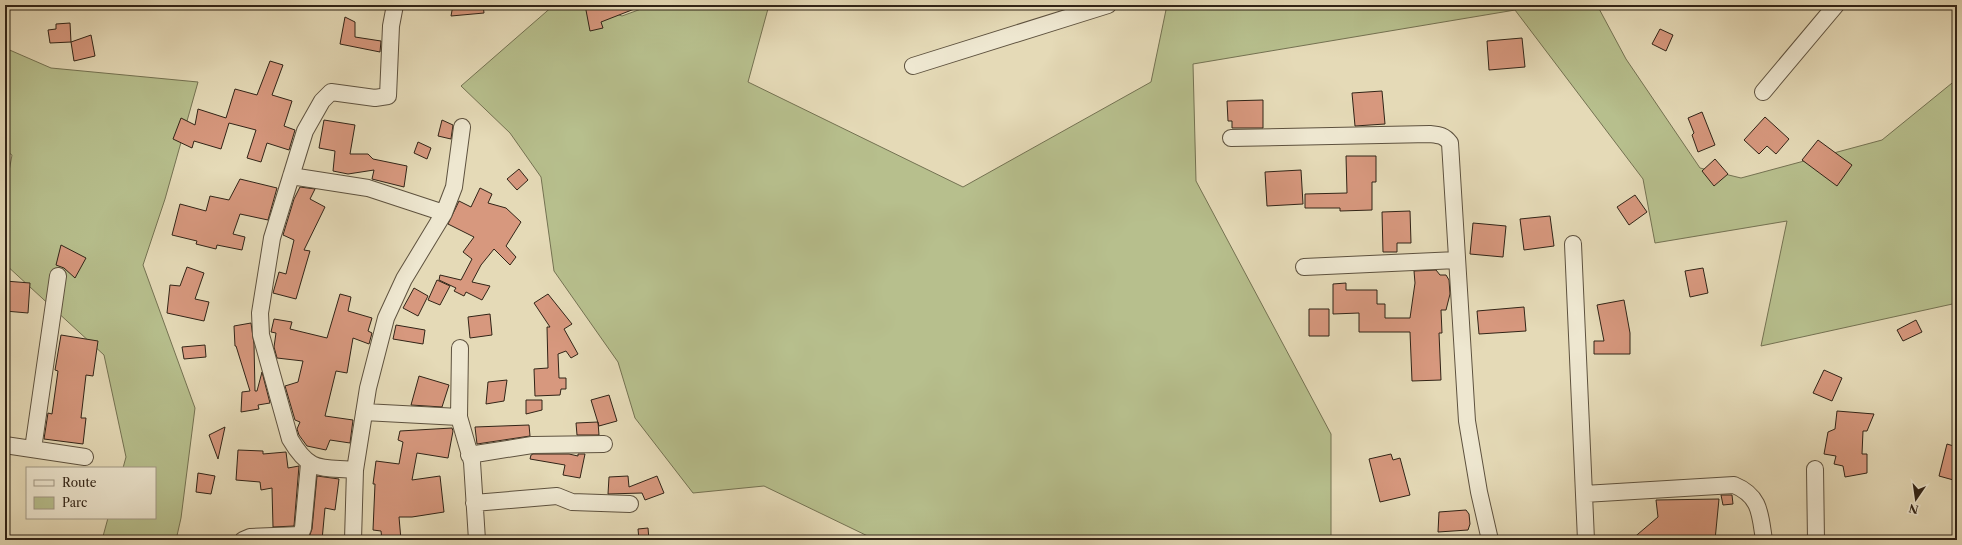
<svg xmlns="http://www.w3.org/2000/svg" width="1962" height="545" font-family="'Libre Caslon Text',serif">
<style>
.green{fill:#b7bf8d;stroke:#747252}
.building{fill:#d7987e;stroke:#312417}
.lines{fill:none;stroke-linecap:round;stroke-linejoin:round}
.street-casing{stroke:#5e523f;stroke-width:18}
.street{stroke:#eee7d0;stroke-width:16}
</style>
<rect width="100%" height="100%" fill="#e5dab7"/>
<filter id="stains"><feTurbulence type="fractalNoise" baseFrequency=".005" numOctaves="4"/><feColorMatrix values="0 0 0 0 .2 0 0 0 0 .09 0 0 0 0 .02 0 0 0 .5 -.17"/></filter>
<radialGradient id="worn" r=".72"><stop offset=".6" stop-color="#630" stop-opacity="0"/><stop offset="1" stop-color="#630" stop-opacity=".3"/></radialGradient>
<path class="green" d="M 554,5 L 591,5 L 622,16 L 652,5 L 769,5 L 748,82 L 963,187 L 1151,82 L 1167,5 L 1597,5 L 1626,59 L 1700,168 L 1741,178 L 1882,140 L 1957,79 L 1957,303 L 1761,346 L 1787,221 L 1655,243 L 1643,179 L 1515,10 L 1193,64 L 1196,181 L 1331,434 L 1331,540 L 876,540 L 764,486 L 693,493 L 635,418 L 618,362 L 554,271 L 541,177 L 510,133 L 461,86 Z
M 5,48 L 51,68 L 198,82 L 165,199 L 143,265 L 195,408 L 181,518 L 176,540 L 102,540 L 108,518 L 155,518 L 155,468 L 123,468 L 126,457 L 104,355 L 5,264 L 5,193 L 12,155 L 5,150 Z"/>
<path class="building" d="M 453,5 L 483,5 L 484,13 L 451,16 Z
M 585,5 L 642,5 L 642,6 L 601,22 L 603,28 L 590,31 Z
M 345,17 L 355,22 L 355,37 L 381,41 L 380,52 L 340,44 Z
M 70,23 L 71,42 L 50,43 L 48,30 L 56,29 L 56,24 Z
M 1660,29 L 1673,35 L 1666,51 L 1652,44 Z
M 91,35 L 95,56 L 74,61 L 71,42 Z
M 1522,38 L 1525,67 L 1489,70 L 1487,41 Z
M 270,61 L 283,65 L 272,95 L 292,101 L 284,126 L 295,130 L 289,150 L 267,143 L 261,162 L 247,158 L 256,130 L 229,123 L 221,149 L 194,141 L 192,148 L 173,139 L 181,118 L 195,125 L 198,109 L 226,118 L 235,89 L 257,95 Z
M 1382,91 L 1385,124 L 1355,126 L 1352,93 Z
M 1263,100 L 1263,128 L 1232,128 L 1232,121 L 1228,121 L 1227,101 Z
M 1702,112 L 1715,145 L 1698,152 L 1692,135 L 1694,133 L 1688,118 Z
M 1765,117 L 1789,139 L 1776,154 L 1767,146 L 1759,154 L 1744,140 Z
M 324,120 L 355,125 L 350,154 L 368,154 L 373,159 L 407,166 L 404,187 L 372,179 L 374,170 L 348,174 L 333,171 L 335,151 L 319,148 Z
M 442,120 L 453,125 L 451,139 L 438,136 Z
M 1818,140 L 1852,165 L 1837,186 L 1802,160 Z
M 418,142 L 431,148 L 427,159 L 414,153 Z
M 1346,156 L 1376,156 L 1376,182 L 1372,182 L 1372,210 L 1340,211 L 1340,208 L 1305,208 L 1305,194 L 1347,193 Z
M 1715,159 L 1728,174 L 1714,186 L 1702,171 Z
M 519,169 L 528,180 L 517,190 L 507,179 Z
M 1301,170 L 1303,204 L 1267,206 L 1265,172 Z
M 240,179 L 277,188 L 268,220 L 240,214 L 233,234 L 245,237 L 242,250 L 217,245 L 216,249 L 196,244 L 197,241 L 172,235 L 180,204 L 206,211 L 210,196 L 229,200 Z
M 300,187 L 315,189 L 310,199 L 325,207 L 304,250 L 310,251 L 296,299 L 273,293 L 279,272 L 286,274 L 294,240 L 283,235 L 294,199 Z
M 480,188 L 492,194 L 488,203 L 506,208 L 521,222 L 506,246 L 516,257 L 510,265 L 494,249 L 481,265 L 472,282 L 490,286 L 482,300 L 466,292 L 464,296 L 454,291 L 456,288 L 439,280 L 440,275 L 461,280 L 472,259 L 463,252 L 474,237 L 448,224 L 459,201 L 471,207 Z
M 1635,195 L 1647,212 L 1629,225 L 1617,207 Z
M 1410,211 L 1411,243 L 1397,243 L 1397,252 L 1383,252 L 1382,212 Z
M 1550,216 L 1554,246 L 1524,250 L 1520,219 Z
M 1473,223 L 1506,226 L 1503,257 L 1470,254 Z
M 61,245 L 86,258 L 75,278 L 64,268 L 56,265 Z
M 187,267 L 204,273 L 195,299 L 209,302 L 204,321 L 167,313 L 170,285 L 180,286 Z
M 1703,268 L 1708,293 L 1690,297 L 1685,271 Z
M 1436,270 L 1440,275 L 1446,275 L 1449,280 L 1450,294 L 1446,310 L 1441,310 L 1442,333 L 1439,333 L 1441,380 L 1412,381 L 1410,332 L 1359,332 L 1359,313 L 1333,314 L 1333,284 L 1346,283 L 1346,290 L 1377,290 L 1377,304 L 1385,304 L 1385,318 L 1410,318 L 1415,283 L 1414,271 Z
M 437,280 L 450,286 L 440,305 L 428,300 Z
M 5,281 L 30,283 L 28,313 L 5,311 Z
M 414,288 L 428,296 L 418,316 L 403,308 Z
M 340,294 L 351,297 L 348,311 L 372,318 L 368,331 L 372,333 L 369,344 L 353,338 L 347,373 L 336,371 L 325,416 L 353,420 L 350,443 L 330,440 L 326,450 L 307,446 L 299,435 L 297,429 L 300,422 L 295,420 L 285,386 L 298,382 L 303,361 L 277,358 L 274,347 L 276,333 L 271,332 L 274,319 L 292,322 L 290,329 L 327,338 Z
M 548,294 L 572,324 L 564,329 L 578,354 L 571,358 L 566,351 L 558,354 L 559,378 L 566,378 L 566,389 L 561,389 L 560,395 L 535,396 L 534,369 L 548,368 L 547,327 L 550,327 L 534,303 Z
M 1624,300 L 1630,333 L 1630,354 L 1594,354 L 1594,341 L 1604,341 L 1597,305 Z
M 1524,307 L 1526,331 L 1479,334 L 1477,311 Z
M 1309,309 L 1329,309 L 1329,336 L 1309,336 Z
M 490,314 L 492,335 L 470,338 L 468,317 Z
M 1916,320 L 1922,332 L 1903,341 L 1897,330 Z
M 251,323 L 254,344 L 255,391 L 257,391 L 262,372 L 270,403 L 258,405 L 259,409 L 241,412 L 242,392 L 250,391 L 236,346 L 235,346 L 234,326 Z
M 396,325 L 425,330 L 423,344 L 393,339 Z
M 61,335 L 98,341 L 93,376 L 86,375 L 81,418 L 86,418 L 83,444 L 44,439 L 48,413 L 52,414 L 58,371 L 55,370 Z
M 205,345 L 206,357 L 184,359 L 182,347 Z
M 1824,370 L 1842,378 L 1832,401 L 1813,393 Z
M 419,376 L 449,385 L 442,407 L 411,405 Z
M 507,380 L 504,401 L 486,404 L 488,382 Z
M 609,395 L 617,421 L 599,426 L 591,400 Z
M 526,400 L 542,400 L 542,410 L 526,414 Z
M 1837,411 L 1874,414 L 1867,431 L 1863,431 L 1862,454 L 1867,454 L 1867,473 L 1845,477 L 1843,466 L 1834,464 L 1836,456 L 1824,454 L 1828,432 L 1835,429 Z
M 598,422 L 599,435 L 577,435 L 576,423 Z
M 529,425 L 530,436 L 477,444 L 475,427 Z
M 225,427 L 218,459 L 209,435 Z
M 452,428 L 453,431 L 448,458 L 417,453 L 412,480 L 440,476 L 444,512 L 412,517 L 399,517 L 401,540 L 382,540 L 381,531 L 373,530 L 375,484 L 373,484 L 376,461 L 399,464 L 403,442 L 398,440 L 400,431 Z
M 1947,444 L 1957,447 L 1957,481 L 1939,476 Z
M 238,450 L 263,451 L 263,454 L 286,452 L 288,468 L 299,466 L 294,526 L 273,527 L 272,488 L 261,490 L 260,482 L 236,480 Z
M 533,454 L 569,454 L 578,456 L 578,454 L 585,454 L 580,478 L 563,475 L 565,465 L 530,459 L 531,455 Z
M 1391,454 L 1393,460 L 1400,458 L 1410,495 L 1380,502 L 1369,459 Z
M 198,473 L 215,476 L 211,494 L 196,492 Z
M 317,476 L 339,479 L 335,510 L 325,508 L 322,540 L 308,540 L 312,529 Z
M 628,476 L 629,487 L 657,476 L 664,493 L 645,500 L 642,493 L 608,494 L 609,477 Z
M 1721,495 L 1732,495 L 1733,504 L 1723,505 Z
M 1719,499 L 1715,540 L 1631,540 L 1658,517 L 1656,500 Z
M 1466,510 L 1469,514 L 1470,524 L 1468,530 L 1438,532 L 1439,512 Z
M 648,528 L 649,540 L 639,540 L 638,529 Z"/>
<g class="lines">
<defs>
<path id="street" d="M 913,66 L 1108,5
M 1763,92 L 1836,5
M 1231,138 L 1430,134 C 1439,135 1444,135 1450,143 L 1467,421 L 1479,492 L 1490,540
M 291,176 L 368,188 L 444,213
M 1573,244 L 1586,540
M 1304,267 L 1457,260
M 460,348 L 459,417 L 472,462 L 477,540
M 364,412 L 459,417
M 5,445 L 85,457
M 33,449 L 58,276
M 469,455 L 532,445 L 604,444
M 1815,469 L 1816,540
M 355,470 C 320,467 310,473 290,439 L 261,335 L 260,313 L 272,238 L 305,131 L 322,101 L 331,92 L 375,98 L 388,96 L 391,26 L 395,5
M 1584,494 L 1734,485 C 1761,496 1760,515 1764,540
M 474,503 L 557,496 L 572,502 L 630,504
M 243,540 L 250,537 L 300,535 L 303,528 L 309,464
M 353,540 L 355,470 L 368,388 L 386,318 L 404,279 L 444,213 L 454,187 L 462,127"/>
</defs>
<use href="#street" class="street-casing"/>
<use href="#street" class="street"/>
</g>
<rect width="1962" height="545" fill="none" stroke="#e5dab7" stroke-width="20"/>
<rect x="6" y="6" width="1950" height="533" fill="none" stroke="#312417" stroke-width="2"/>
<rect x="10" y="10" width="1942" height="525" fill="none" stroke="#312417"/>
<rect x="26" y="467" width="130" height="52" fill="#eee7d0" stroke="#a29986"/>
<rect x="34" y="480" width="20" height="6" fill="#eee7d0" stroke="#a29986"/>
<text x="62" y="487" font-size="12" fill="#312417">Route</text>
<rect x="34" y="497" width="20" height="12" fill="#b7bf8d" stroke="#a29986"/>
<text x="62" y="507" font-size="12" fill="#312417">Parc</text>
<g transform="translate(1916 499) rotate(193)" stroke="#eee7d0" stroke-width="3" paint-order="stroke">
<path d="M0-3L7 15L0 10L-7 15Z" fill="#312417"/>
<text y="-6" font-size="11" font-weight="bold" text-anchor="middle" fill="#312417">N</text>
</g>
<rect width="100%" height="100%" filter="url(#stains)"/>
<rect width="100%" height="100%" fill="url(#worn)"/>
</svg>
